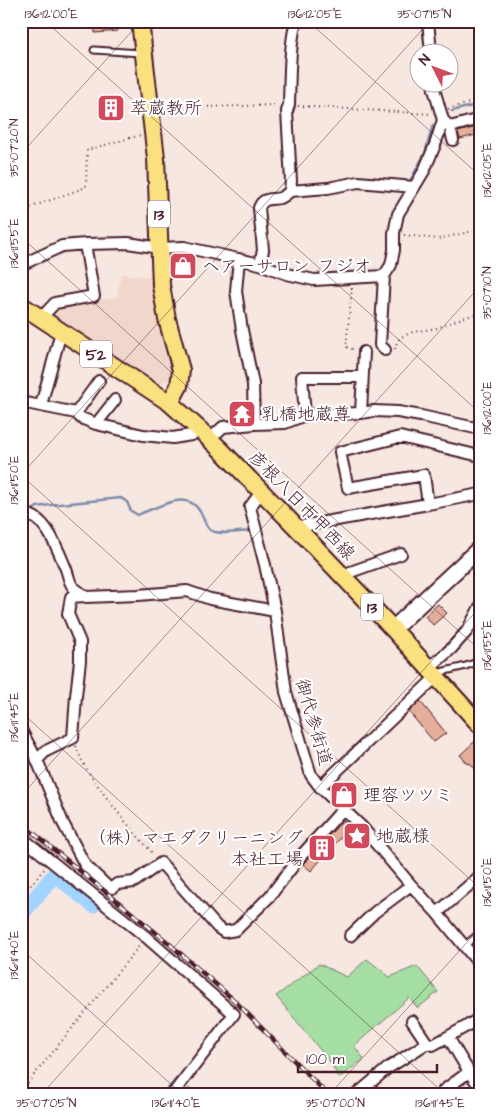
<svg xmlns="http://www.w3.org/2000/svg" width="501" height="1116" font-family="'Architects Daughter','Klee One',sans-serif">
<style>
.built{fill:#f1d6cc}
.green{fill:#a4dea3;stroke:#777e67}
.lines{fill:none;stroke-linecap:round;stroke-linejoin:round}
.stream{stroke:#7e8caa;stroke-width:2.5}
.river{stroke:#a1d4ff;stroke-width:16}
.building{fill:#e4ae9a;stroke:#4a1f2b}
.lane-casing{stroke:#4a1f2b;stroke-width:9}
.street-casing{stroke:#4a1f2b;stroke-width:14}
.secondary-casing{stroke:#4a1f2b;stroke-width:19}
.primary-casing{stroke:#4a1f2b;stroke-width:20}
.path{stroke:#4a1f2b;stroke-width:2;stroke-dasharray:1 4;stroke-linecap:butt}
.lane{stroke:#fff;stroke-width:5}
.street{stroke:#fff;stroke-width:10}
.secondary{stroke:#fff;stroke-width:15}
.primary{stroke:#fbe080;stroke-width:16}
.rail-casing{stroke:#4a1f2b;stroke-width:4.5}
.rail{stroke:#fff;stroke-width:2.5;stroke-dasharray:8;stroke-linecap:butt}
.ticks{fill:none;stroke:#4a1f2b;stroke-width:1;stroke-opacity:0.45}
.labels{text-anchor:middle;stroke-width:4.5;stroke-linejoin:round;paint-order:stroke}
.shield{fill:#fff;stroke:#80626b;stroke-width:1}
.shield-label{font-size:16px;font-weight:bold;fill:#4a1f2b}
.poi-label{font-size:18px;fill:#4a1f2b;stroke:#fff;text-anchor:start}
.street-label{font-size:18px;fill:#4a1f2b;stroke:#fff}
.neatline{fill:none;stroke:#4a1f2b;stroke-width:2}
.ticks-label{font-size:12px;text-anchor:middle;fill:#4a1f2b}
</style>
<rect width="100%" height="100%" fill="#f7e7e1"/>
<filter id="ink" filterUnits="userSpaceOnUse"><feTurbulence type="fractalNoise" baseFrequency=".02" numOctaves="2"/><feDisplacementMap in="SourceGraphic" scale="10" xChannelSelector="R" yChannelSelector="G"/><feConvolveMatrix kernelMatrix="1 2 1 2 8 2 1 2 1" color-interpolation-filters="sRGB"/></filter>
<g filter="url(#ink)">
<path class="built" d="M 121,274 L 152,277 L 160,327 L 173,377 L 156,386 L 141,373 L 130,371 L 52,320 L 53,310 L 117,297 Z"/>
<path class="green" d="M 367,959 L 390,977 L 417,966 L 438,992 L 418,1008 L 409,998 L 354,1046 L 364,1059 L 339,1078 L 330,1062 L 276,996 L 319,964 L 347,977 Z"/>
<g class="lines">
<path class="stream" d="M 422,21 L 425,52
M 428,82 L 429,92 L 434,108
M 452,111 L 480,104
M 410,181 L 425,153 L 433,125
M 30,512 L 37,507 L 50,505 L 121,498 L 127,502 L 131,511 L 138,515 L 142,513 C 159,507 186,490 199,510 C 203,515 205,526 210,530 C 218,536 243,531 253,531
M 189,1089 L 196,1095
M 163,1095 L 176,1079"/>
<path class="river" d="M 21,915 L 55,874 L 93,905"/>
</g>
<path class="building" d="M 94,21 L 118,21 L 118,31 L 95,33 Z
M 119,102 L 120,113 L 102,115 L 101,104 Z
M 480,126 L 480,134 L 460,139 L 458,132 Z
M 178,263 L 187,264 L 187,267 L 191,267 L 191,276 L 177,275 Z
M 438,604 L 447,613 L 433,625 L 425,616 Z
M 420,701 L 446,733 L 434,742 L 409,712 Z
M 474,742 L 480,749 L 480,775 L 470,763 L 468,764 L 460,755 Z
M 343,820 L 347,824 L 341,831 L 344,834 L 311,871 L 303,864 Z"/>
<g class="lines">
<defs>
<path id="lane" d="M 94,50 L 141,53
M 438,675 L 441,672 L 466,666 L 480,661
M 464,946 L 480,933"/>
<path id="street" d="M 428,21 L 431,52
M 433,82 L 434,89 L 443,120 L 450,127 L 453,140
M 450,127 L 480,119
M 290,191 L 328,188 L 358,182 L 414,187
M 239,259 L 236,291 L 242,330 L 253,384 L 254,424
M 260,264 L 263,250 L 259,208 C 263,197 270,200 280,198 C 284,197 287,194 290,191 L 291,181 L 287,111 L 289,105 C 290,77 289,49 296,21
M 21,265 L 62,246 L 85,244 L 128,243 L 160,248 L 184,247 L 260,264 L 287,274 L 314,280 L 384,276 L 391,265 L 394,250 L 394,233 L 398,214 L 424,171 L 435,145 L 443,120
M 384,276 L 380,345 L 385,350
M 41,318 L 55,303 L 94,296 L 85,244
M 21,402 L 76,413 L 81,418 L 96,424 L 143,435 L 173,438 L 191,435 L 201,431
M 41,405 L 61,332
M 76,413 L 99,381
M 361,413 L 364,352
M 305,415 L 302,377 L 362,377
M 96,424 L 115,400
M 210,439 L 223,427 L 254,424 L 285,423 L 305,415 L 361,413 L 374,411 L 398,412 L 421,416 L 480,429
M 261,492 L 250,507 L 265,565 L 275,611 L 286,692 L 311,775 L 320,787 L 362,827 L 411,885 L 437,913 L 480,965
M 428,504 L 480,494
M 21,514 C 45,512 58,550 66,569 C 68,574 69,582 73,587 C 77,590 82,594 86,597 L 138,595 L 187,591 L 210,599 L 275,611
M 297,528 L 302,526 L 428,504 L 424,475 L 348,488 L 340,452 L 400,437 L 480,456
M 342,575 L 401,554
M 429,668 L 451,649 L 467,631 L 480,607
M 21,730 L 37,760 L 46,751 L 73,738 L 76,696 L 80,661 L 80,642 L 68,614 L 71,597 L 85,596
M 37,760 L 63,823 L 85,865 L 108,887 L 112,888 L 117,884 L 134,882 L 161,863 L 217,927 L 224,932 L 236,930 L 270,896 L 300,857 L 343,809
M 320,787 L 436,677
M 21,837 L 146,937 L 234,1014 L 172,1095
M 437,913 L 480,876
M 350,936 L 375,912 L 411,885
M 412,1021 L 427,1043
M 448,1037 L 469,1072 L 480,1087
M 357,1094 L 388,1068 L 427,1043 L 433,1045 L 467,1026 L 480,1018
M 447,1095 L 444,1090 L 469,1072"/>
<path id="secondary" d="M 393,629 L 480,548"/>
<path id="primary" d="M 140,21 L 156,158 L 161,285 L 167,319 L 181,370 L 179,386 L 170,403
M 21,305 L 170,403 L 201,431 L 220,449 L 297,528 L 393,629 L 480,725"/>
</defs>
<use href="#lane" class="lane-casing"/>
<use href="#street" class="street-casing"/>
<use href="#secondary" class="secondary-casing"/>
<use href="#primary" class="primary-casing"/>
<path class="path" d="M 298,106 L 431,114
M 163,108 L 278,105
M 448,109 L 480,100
M 21,211 L 86,187 L 87,150 L 141,135
M 404,235 L 438,239 L 473,231
M 352,288 L 346,347 L 356,350
M 395,349 L 397,342 L 401,337 L 413,332 L 437,328 L 459,319 L 480,313
M 76,746 C 80,759 88,772 96,783 C 114,809 134,832 154,855
M 21,897 L 45,868
M 21,1091 L 140,945"/>
<use href="#lane" class="lane"/>
<use href="#street" class="street"/>
<use href="#secondary" class="secondary"/>
<use href="#primary" class="primary"/>
<defs>
<path id="rail" d="M 21,823 L 165,940 L 235,1001 L 328,1095"/>
</defs>
<use href="#rail" class="rail-casing"/>
<use href="#rail" class="rail"/>
</g>
</g>
<path class="ticks" d="M 45,21 L 480,413M 308,21 L 480,176M 21,154 L 141,21M 21,237 L 480,650M 21,475 L 480,888M 21,475 L 430,21M 21,712 L 446,1095M 21,796 L 480,286M 21,949 L 183,1095M 41,1095 L 480,607M 329,1095 L 480,928"/>
<defs>
<symbol id="building-square" viewBox="-11 -11 22 22"><rect x="-9" y="-9" width="18" height="18" rx="4" fill="#d1495b" stroke="#fff"/><path d="M-4-6H4V6H1V3H-1V6H-4ZM-2.5-4.3h1.7v1.8h-1.7ZM.8-4.3h1.7v1.8H.8ZM-2.5-1h1.7V.8h-1.7ZM.8-1h1.7V.8H.8Z" fill="#fff"/></symbol>
<symbol id="shop-square" viewBox="-11 -11 22 22"><rect x="-9" y="-9" width="18" height="18" rx="4" fill="#d1495b" stroke="#fff"/><path d="M-5-2.5h2.3a2.7 3.5 0 0 1 5.4 0H5L5.5 6h-11ZM-1.5-2.5h3a1.5 2.3 0 0 0-3 0Z" fill="#fff"/></symbol>
<symbol id="temple-square" viewBox="-11 -11 22 22"><rect x="-9" y="-9" width="18" height="18" rx="4" fill="#d1495b" stroke="#fff"/><path d="M0-6L5-2H3V0L6.5 2.5H4V6H1.5V3h-3V6H-4V2.5H-6.5L-3 0V-2H-5Z" fill="#fff"/></symbol>
<symbol id="sight-square" viewBox="-11 -11 22 22"><rect x="-9" y="-9" width="18" height="18" rx="4" fill="#d1495b" stroke="#fff"/><path d="M0-6L1.8-2.2L6-1.7L2.9 1.2L3.7 5.4L0 3.3L-3.7 5.4L-2.9 1.2L-6-1.7L-1.8-2.2Z" fill="#fff"/></symbol>
</defs>
<g fill-rule="evenodd">
<use href="#building-square" x="95" y="92" width="32" height="32"/>
<use href="#shop-square" x="167" y="250" width="32" height="32"/>
<use href="#temple-square" x="226" y="398" width="32" height="32"/>
<use href="#shop-square" x="328" y="779" width="32" height="32"/>
<use href="#sight-square" x="341" y="820" width="32" height="32"/>
<use href="#building-square" x="306" y="832" width="32" height="32"/>
</g>
<g class="labels">
<g class="shield">
<rect x="148" y="200.5" width="22" height="27" rx="4"/>
<rect x="80" y="340.5" width="32" height="27" rx="4"/>
<rect x="361" y="593.5" width="22" height="27" rx="4"/>
</g>
<g class="shield-label">
<text x="159" y="220">13</text>
<text x="96" y="360">52</text>
<text x="372" y="613">13</text>
</g>
<g class="poi-label">
<text x="130" y="114">萃蔵教所</text>
<text x="202" y="272">ヘアーサロン フジオ</text>
<text x="261" y="420">乳橋地蔵尊</text>
<text x="363" y="801">理容ツツミ</text>
<text x="376" y="842">地蔵様</text>
<text x="303" y="844" text-anchor="end">（株）マエダクリーニング<tspan x="303" dy="21">本社工場</tspan></text>
</g>
<g class="street-label">
<text transform="translate(302 505) rotate(46)" y="6">彦根八日市甲西線</text>
<text transform="translate(314 722) rotate(74)" y="6">御代参街道</text>
</g>
</g>
<rect width="501" height="1116" fill="none" stroke="#fff" stroke-width="55"/>
<g transform="translate(434 68) rotate(312)"><circle r="24" fill="#ffffff" stroke="#b7a5aa"/>
<path d="M0-4L9 19L0 12L-9 19Z" fill="#d1495b"/>
<text y="-8" font-size="14" font-weight="bold" text-anchor="middle" fill="#4a1f2b">N</text>
</g>
<path d="M298 1064v8h139v-8" fill="none" stroke="#4a1f2b" stroke-width="2.5"/>
<text x="306" y="1064" font-size="15" fill="#4a1f2b" stroke="#ffffff" stroke-width="4" paint-order="stroke">100 m</text>
<rect x="28" y="28" width="446" height="1060" class="neatline"/>
<g class="ticks-label">
<text x="51" y="18">136°12'00"E</text>
<text x="315" y="18">136°12'05"E</text>
<text x="424" y="18">35°07'15"N</text>
<text transform="translate(14 148) rotate(-90)" y="4">35°07'20"N</text>
<text transform="translate(487 170) rotate(-90)" y="4">136°12'05"E</text>
<text transform="translate(14 243) rotate(-90)" y="4">136°11'55"E</text>
<text transform="translate(487 293) rotate(-90)" y="4">35°07'10"N</text>
<text transform="translate(487 408) rotate(-90)" y="4">136°12'00"E</text>
<text transform="translate(14 480) rotate(-90)" y="4">136°11'50"E</text>
<text transform="translate(487 645) rotate(-90)" y="4">136°11'55"E</text>
<text transform="translate(14 717) rotate(-90)" y="4">136°11'45"E</text>
<text transform="translate(487 882) rotate(-90)" y="4">136°11'50"E</text>
<text transform="translate(14 955) rotate(-90)" y="4">136°11'40"E</text>
<text x="46" y="1107">35°07'05"N</text>
<text x="176" y="1107">136°11'40"E</text>
<text x="335" y="1107">35°07'00"N</text>
<text x="440" y="1107">136°11'45"E</text>
</g>
</svg>
